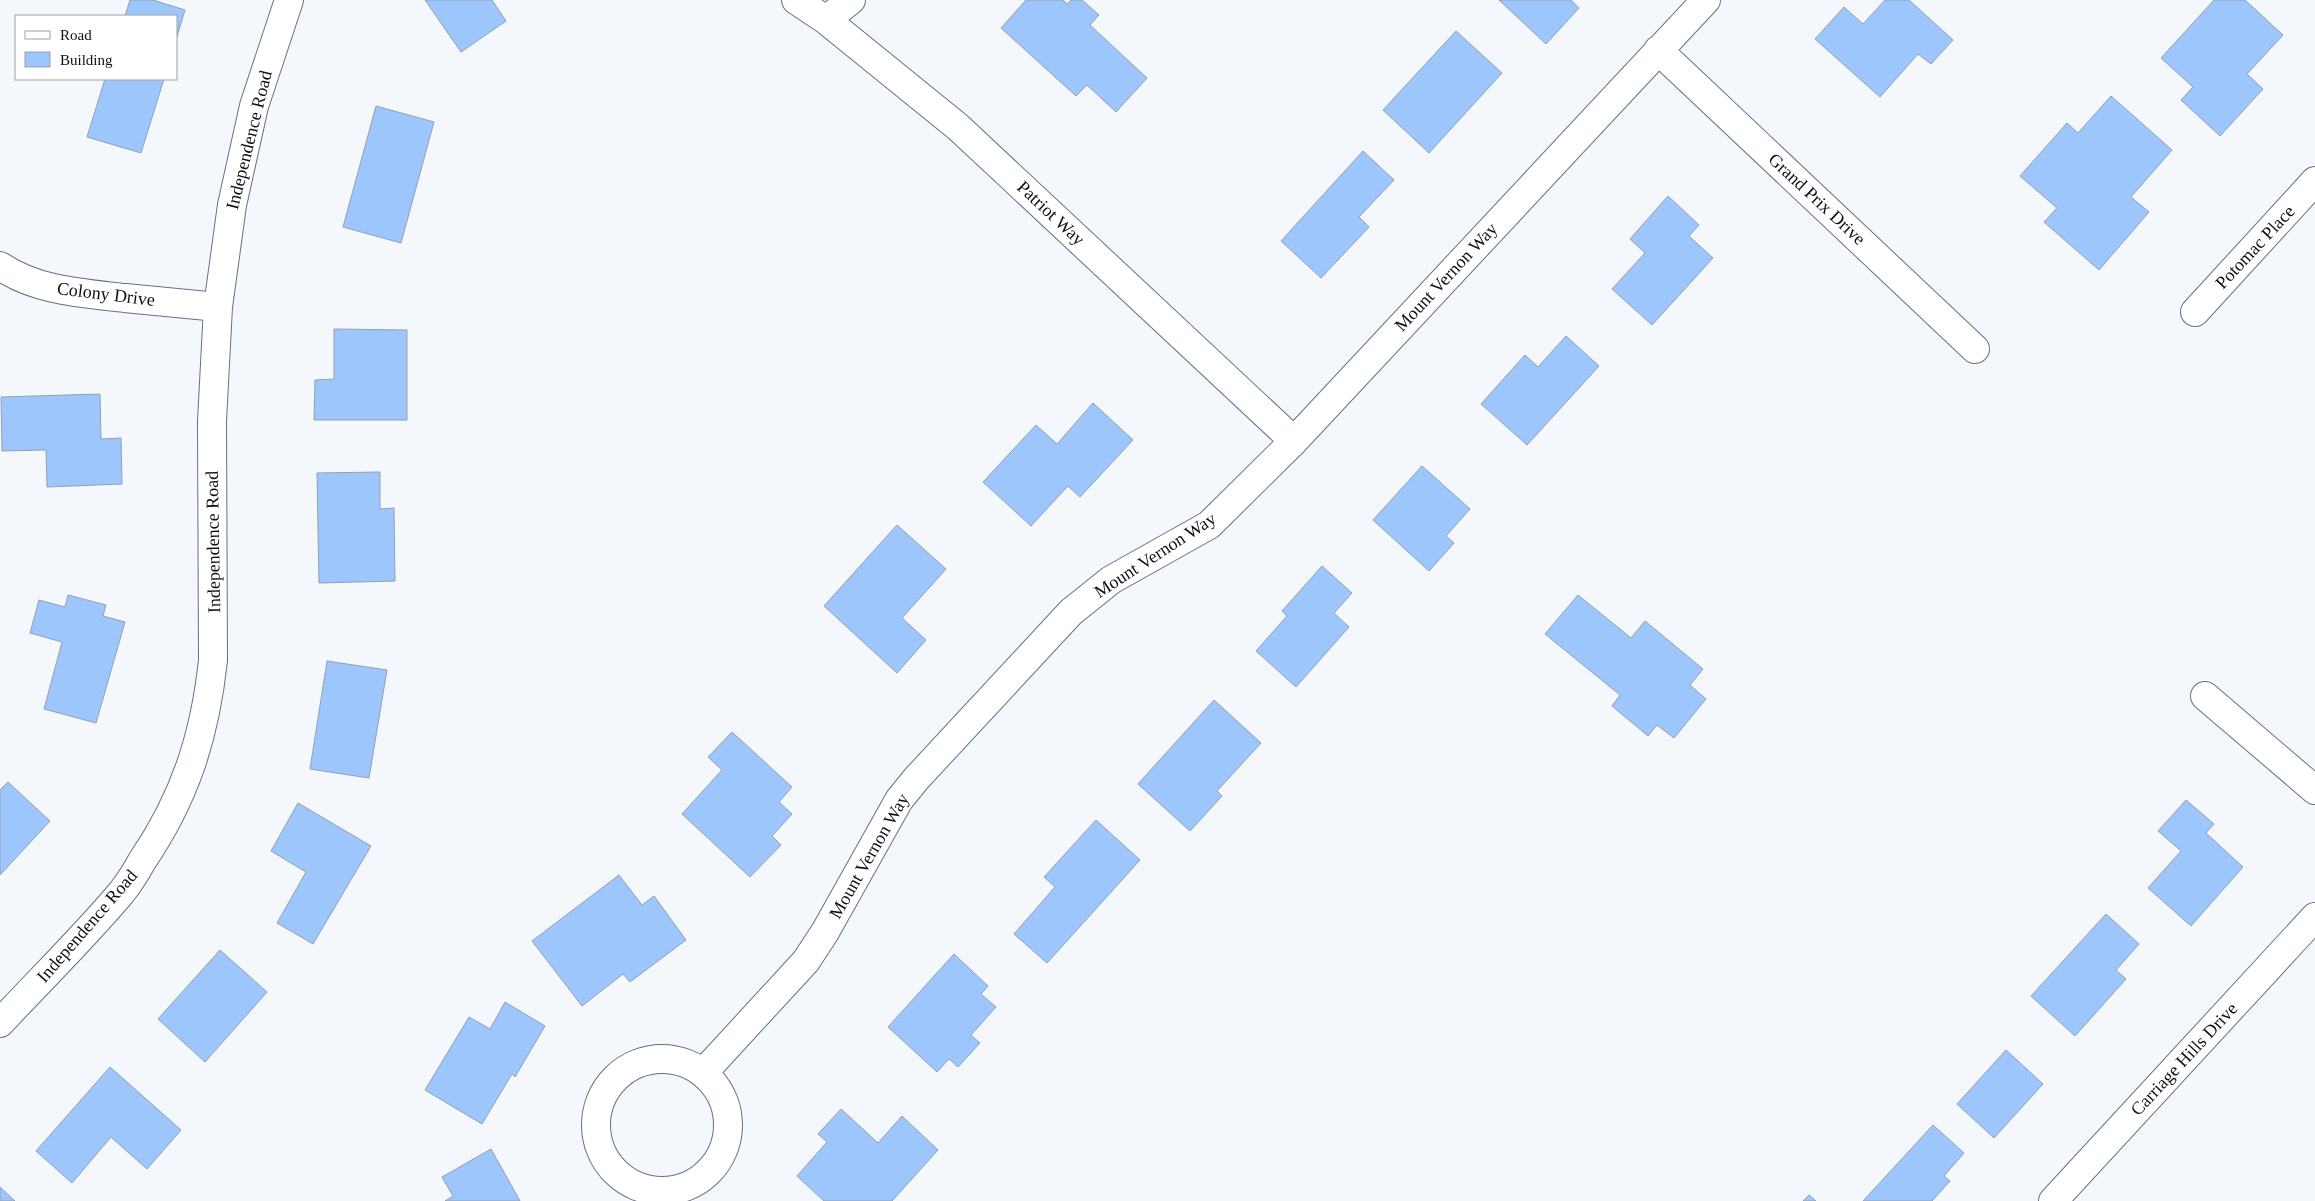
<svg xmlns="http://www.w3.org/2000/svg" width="2315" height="1201" font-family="'Times New Roman',serif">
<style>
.building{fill:#9dc6fc;stroke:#93a0b2}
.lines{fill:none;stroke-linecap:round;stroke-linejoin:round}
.minor-casing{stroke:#657283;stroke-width:30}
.minor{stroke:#fff;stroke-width:28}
.labels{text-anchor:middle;stroke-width:4;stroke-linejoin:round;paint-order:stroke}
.street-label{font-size:18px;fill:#0b1016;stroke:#fff}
</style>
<rect width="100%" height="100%" fill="#f4f7fb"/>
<path class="building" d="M 130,0 L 153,0 L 185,10 L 176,40 L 176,16 L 125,16 Z
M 425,0 L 492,0 L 506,21 L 461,52 Z
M 1026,0 L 1063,0 L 1067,4 L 1071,0 L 1082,0 L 1099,15 L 1090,25 L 1147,78 L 1116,112 L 1087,85 L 1076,96 L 1001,28 Z
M 1499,0 L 1571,0 L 1579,8 L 1546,44 Z
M 1885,0 L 1909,0 L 1953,40 L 1931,64 L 1918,54 L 1880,97 L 1815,39 L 1844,7 L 1863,24 Z
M 2214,0 L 2245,0 L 2283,35 L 2247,74 L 2263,89 L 2220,136 L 2181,100 L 2193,87 L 2161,58 Z
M 1456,31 L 1502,73 L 1429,153 L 1383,110 Z
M 105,79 L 164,79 L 141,153 L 87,137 Z
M 2111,96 L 2172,150 L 2131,197 L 2149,212 L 2099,270 L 2044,222 L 2057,208 L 2020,176 L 2067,123 L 2078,133 Z
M 376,106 L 434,122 L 401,243 L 343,227 Z
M 1363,151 L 1394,180 L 1359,217 L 1369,227 L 1321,278 L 1281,241 Z
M 1668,196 L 1699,225 L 1689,236 L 1713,258 L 1652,325 L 1612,289 L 1645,253 L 1630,239 Z
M 334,329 L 407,330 L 407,420 L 314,420 L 315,380 L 334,379 Z
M 1566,336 L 1599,366 L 1527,445 L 1481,404 L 1525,355 L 1538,367 Z
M 100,394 L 101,439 L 121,438 L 122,484 L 47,487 L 46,450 L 2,451 L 1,397 Z
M 1093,403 L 1133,440 L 1080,497 L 1068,486 L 1031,526 L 983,482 L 1036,425 L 1057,444 Z
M 1422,466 L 1470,509 L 1446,536 L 1454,543 L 1429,571 L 1373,520 Z
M 380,472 L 380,509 L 394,508 L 395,581 L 319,583 L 317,473 Z
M 897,525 L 946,569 L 902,618 L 926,640 L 897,673 L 824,606 Z
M 1322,566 L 1352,593 L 1334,613 L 1349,627 L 1296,687 L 1256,651 L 1287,616 L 1282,611 Z
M 68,595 L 106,605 L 103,616 L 125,622 L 96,723 L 44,709 L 62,642 L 30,633 L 39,600 L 65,607 Z
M 1578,595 L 1631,638 L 1645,621 L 1703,669 L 1690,685 L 1706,699 L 1674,738 L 1657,725 L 1648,736 L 1612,706 L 1620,695 L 1545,634 Z
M 327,661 L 387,670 L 369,778 L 310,769 Z
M 1214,700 L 1261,743 L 1217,791 L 1222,796 L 1190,831 L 1138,784 Z
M 732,732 L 792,787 L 779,802 L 792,814 L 772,836 L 781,845 L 750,877 L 682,814 L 722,770 L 708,757 Z
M 8,782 L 50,821 L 0,875 L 0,790 Z
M 2186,800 L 2214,824 L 2206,833 L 2243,867 L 2191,926 L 2148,888 L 2181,851 L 2158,831 Z
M 298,803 L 371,846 L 313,944 L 277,923 L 306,872 L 271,851 Z
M 1096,820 L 1140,860 L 1047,963 L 1014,934 L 1055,887 L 1044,877 Z
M 619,875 L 642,905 L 654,896 L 686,940 L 630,982 L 623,974 L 582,1006 L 532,941 Z
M 2106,914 L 2139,944 L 2116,970 L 2126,979 L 2075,1036 L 2031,996 Z
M 220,950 L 267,992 L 205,1062 L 158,1019 Z
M 954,954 L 988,986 L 981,994 L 996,1007 L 971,1035 L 980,1043 L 958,1067 L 949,1059 L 937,1072 L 888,1027 Z
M 505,1002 L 545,1026 L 515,1077 L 512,1074 L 482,1124 L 425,1090 L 469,1017 L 490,1029 Z
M 2006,1050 L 2043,1084 L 1994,1138 L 1957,1104 Z
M 110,1067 L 181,1130 L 147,1169 L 111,1137 L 72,1183 L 36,1151 Z
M 841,1109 L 878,1143 L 902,1116 L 938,1150 L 892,1201 L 824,1201 L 797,1176 L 827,1142 L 818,1134 Z
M 1933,1125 L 1964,1153 L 1944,1176 L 1950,1181 L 1932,1201 L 1863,1201 Z
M 491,1149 L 520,1201 L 445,1201 L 453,1196 L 442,1177 Z
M 0,1187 L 15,1201 L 0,1201 Z
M 1809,1195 L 1816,1201 L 1803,1201 Z"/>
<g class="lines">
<defs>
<path id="minor" d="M 796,0 L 826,20 L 958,127 L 1294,441
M 826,20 L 851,0
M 1658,50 L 1975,349
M 0,266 C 37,291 82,293 125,298 C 156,301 187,304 218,307
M 2195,312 L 2315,181
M 2205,696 L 2315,790
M 0,1023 C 40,980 83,938 121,893 C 129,883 136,872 142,861 C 185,798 205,736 213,660 L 212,421 L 218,307 L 232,205 L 254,106 L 289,0
M596 1125a66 66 0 1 1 132 0a66 66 0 1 1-132 0Z
M 703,1073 L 806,961 L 825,932 L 899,800 L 916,779 L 1071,612 L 1111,580 L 1209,525 L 1294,441 L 1706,0
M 2053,1201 L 2315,917"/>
</defs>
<use href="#minor" class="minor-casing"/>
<use href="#minor" class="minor"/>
</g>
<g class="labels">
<g class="street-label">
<text transform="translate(249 140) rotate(-76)" y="6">Independence Road</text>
<text transform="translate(1817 199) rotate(43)" y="6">Grand Prix Drive</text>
<text transform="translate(1051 213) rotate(43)" y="6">Patriot Way</text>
<text transform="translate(2255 247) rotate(-47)" y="6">Potomac Place</text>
<text transform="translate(1446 277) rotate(-47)" y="6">Mount Vernon Way</text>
<text transform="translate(106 294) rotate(7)" y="6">Colony Drive</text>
<text transform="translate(213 542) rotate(-91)" y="6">Independence Road</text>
<text transform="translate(1155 555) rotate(-33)" y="6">Mount Vernon Way</text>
<text transform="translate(869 856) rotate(-60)" y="6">Mount Vernon Way</text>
<text transform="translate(87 926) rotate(-49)" y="6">Independence Road</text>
<text transform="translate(2184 1059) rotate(-47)" y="6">Carriage Hills Drive</text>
</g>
</g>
<rect x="15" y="15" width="162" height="65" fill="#ffffff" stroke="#9d9fa2"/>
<rect x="25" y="31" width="25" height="8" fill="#ffffff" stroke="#9d9fa2"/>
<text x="60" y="40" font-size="15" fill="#0b1016">Road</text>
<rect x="25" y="52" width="25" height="15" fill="#9dc6fc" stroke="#9d9fa2"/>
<text x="60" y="65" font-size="15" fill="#0b1016">Building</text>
</svg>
